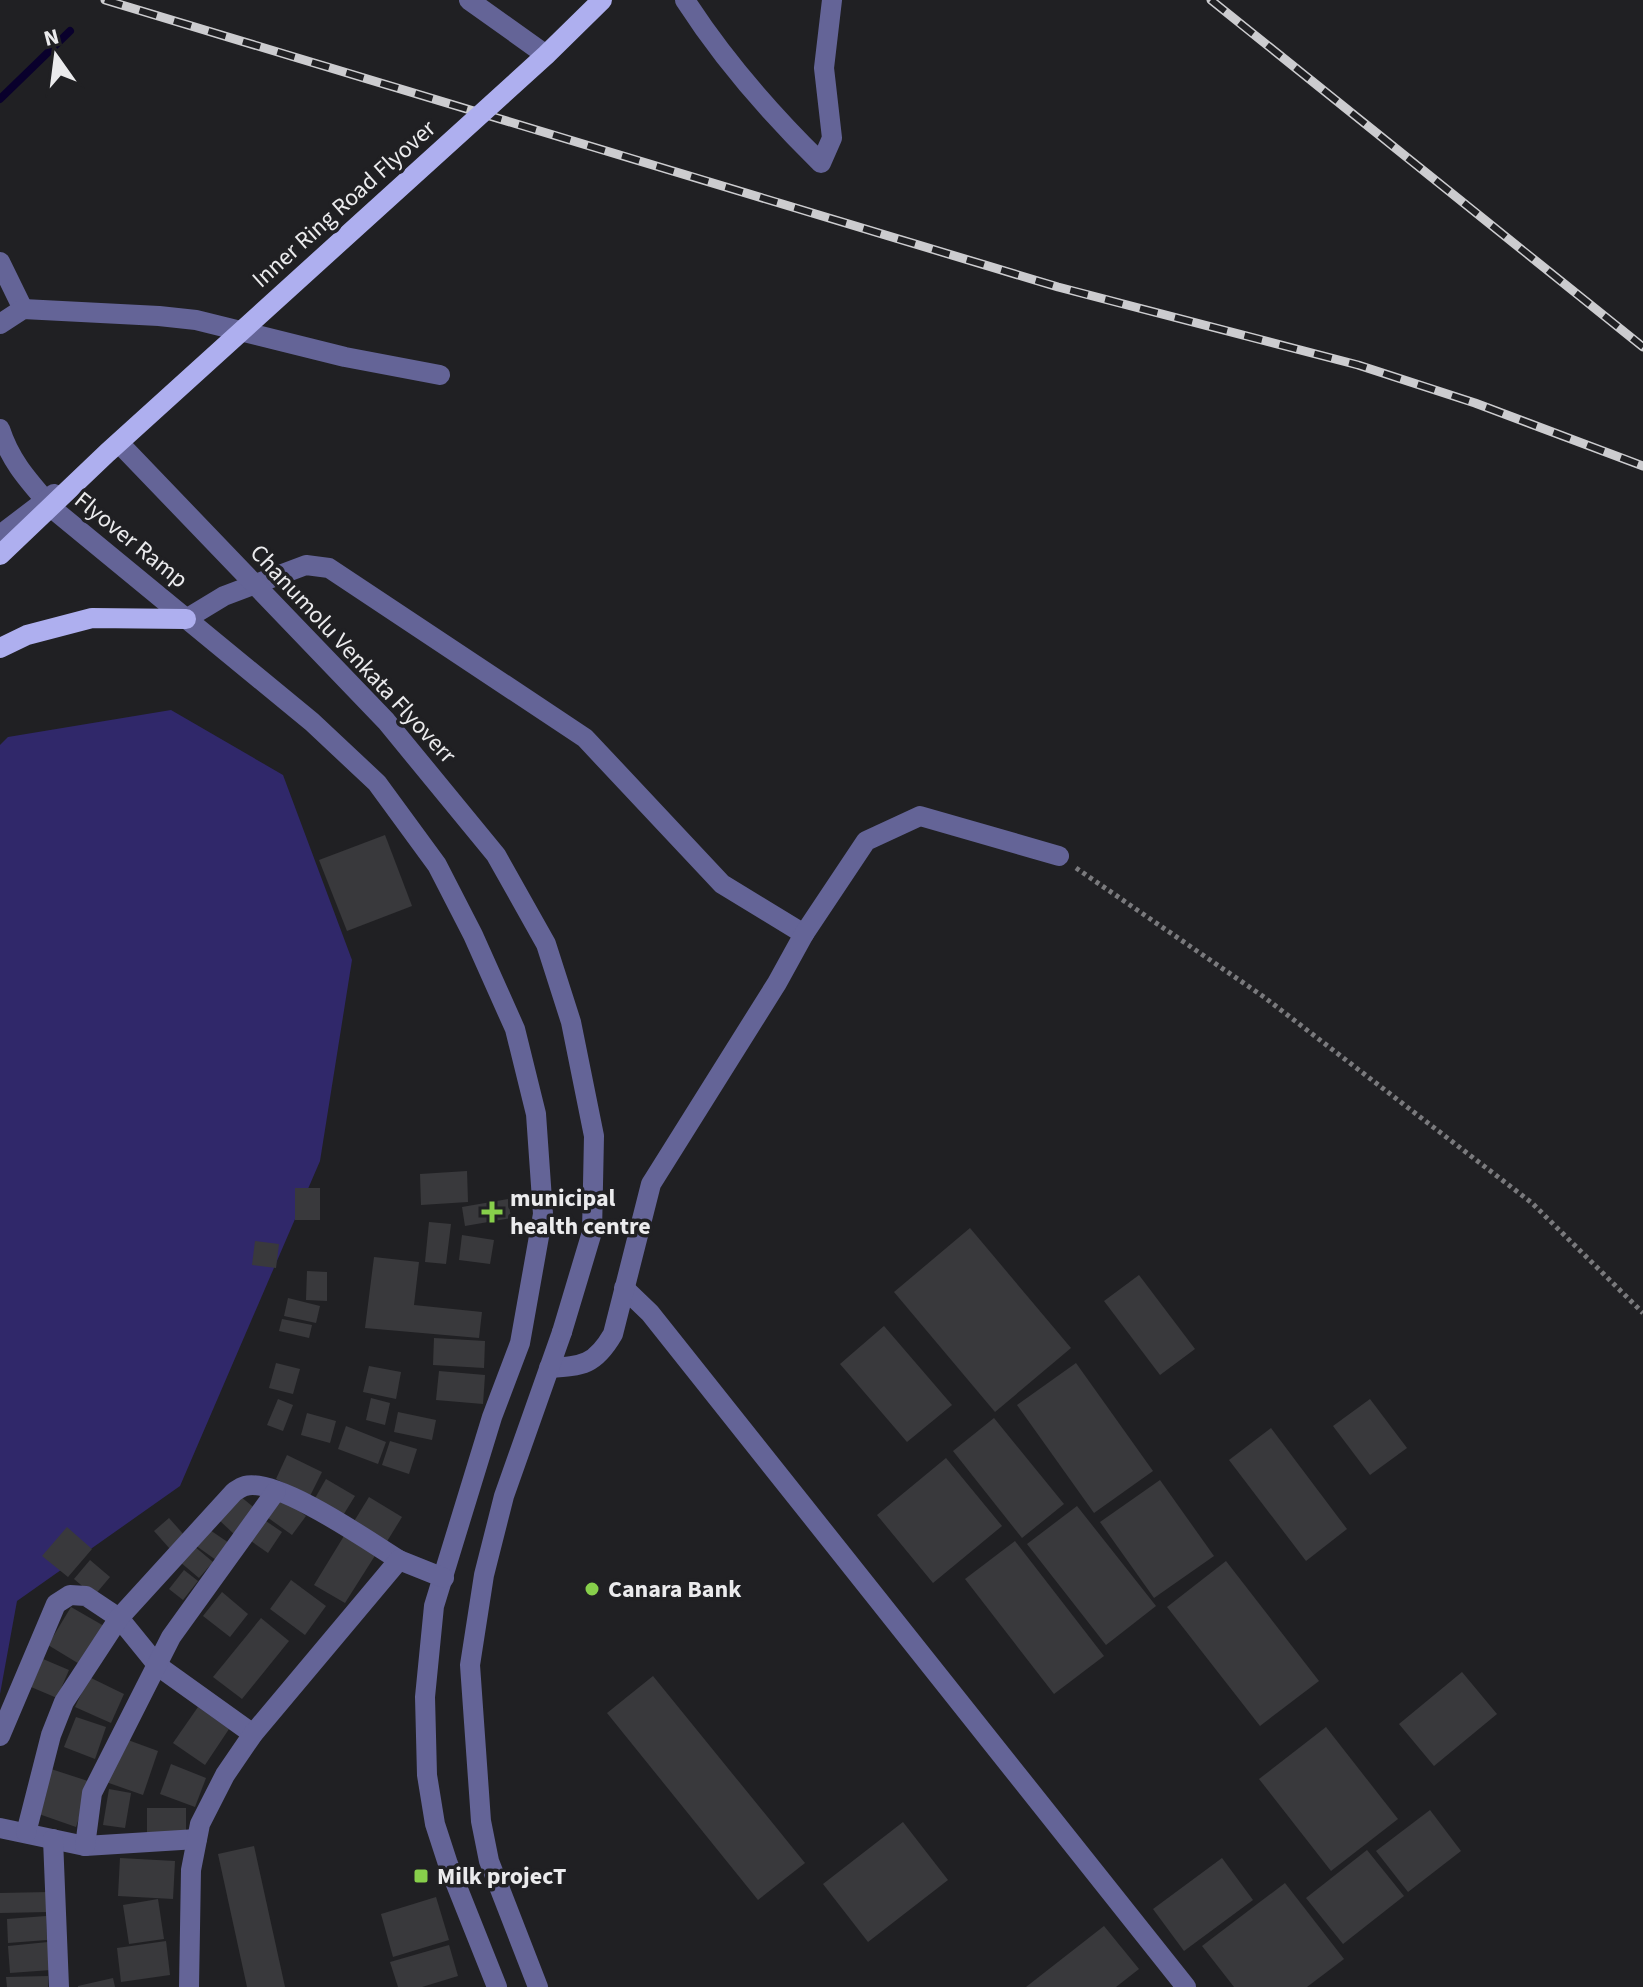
<svg xmlns="http://www.w3.org/2000/svg" width="1643" height="1987" font-family="'Source Sans 3',sans-serif">
  <rect width="100%" height="100%" fill="#202023"/>
  <polygon fill="#30286a" points="171,710 283,775 352,960 320,1161 180,1486 17,1601 0,1694 0,745 8,737"/>
  <g fill="none" stroke-linecap="round" stroke-linejoin="round">
    <polyline stroke="#09002c" stroke-width="8" points="0,99 70,31"/>
  </g>
  <g fill="#39393c">
    <polygon points="385,835 412,906 347,931 319,860"/>
    <polygon points="467,1171 468,1202 421,1205 420,1174"/>
    <rect x="295" y="1188" width="25" height="32"/>
    <polygon points="508,1199 511,1218 465,1226 462,1207"/>
    <polygon points="429,1222 451,1224 446,1264 425,1262"/>
    <polygon points="970,1228 1071,1348 995,1412 894,1292"/>
    <polygon points="462,1235 494,1240 490,1264 459,1260"/>
    <polygon points="255,1241 279,1244 276,1268 252,1265"/>
    <polygon points="374,1257 419,1262 414,1305 482,1312 479,1338 365,1328"/>
    <polygon points="307,1271 327,1272 327,1301 306,1300"/>
    <polygon points="1139,1275 1195,1349 1160,1375 1104,1301"/>
    <polygon points="288,1298 320,1306 316,1323 284,1316"/>
    <polygon points="282,1319 312,1325 309,1338 279,1331"/>
    <polygon points="884,1326 952,1405 907,1442 840,1364"/>
    <polygon points="434,1338 485,1341 484,1368 433,1365"/>
    <polygon points="276,1363 300,1369 293,1394 269,1388"/>
    <polygon points="1076,1363 1153,1471 1094,1513 1017,1405"/>
    <polygon points="369,1366 401,1372 396,1399 363,1392"/>
    <polygon points="439,1371 485,1375 483,1404 436,1400"/>
    <polygon points="371,1398 390,1403 385,1425 366,1420"/>
    <polygon points="278,1399 293,1405 283,1431 267,1425"/>
    <polygon points="1370,1399 1407,1448 1370,1475 1333,1426"/>
    <polygon points="398,1412 436,1420 432,1440 394,1432"/>
    <polygon points="307,1413 336,1421 330,1443 301,1435"/>
    <polygon points="994,1418 1064,1504 1022,1538 953,1451"/>
    <polygon points="346,1426 386,1442 378,1464 338,1449"/>
    <polygon points="1271,1428 1347,1529 1306,1561 1229,1460"/>
    <polygon points="390,1441 417,1449 409,1474 382,1465"/>
    <polygon points="287,1455 322,1472 310,1496 276,1479"/>
    <polygon points="946,1458 1002,1526 933,1583 877,1515"/>
    <polygon points="326,1479 355,1496 342,1517 314,1500"/>
    <polygon points="1160,1480 1214,1556 1154,1598 1100,1522"/>
    <polygon points="240,1496 257,1510 235,1535 219,1520"/>
    <polygon points="369,1497 402,1517 386,1543 353,1523"/>
    <polygon points="282,1498 306,1516 292,1535 267,1517"/>
    <polygon points="1077,1506 1156,1606 1106,1645 1027,1544"/>
    <polygon points="169,1518 185,1536 170,1549 154,1531"/>
    <polygon points="263,1519 282,1532 268,1553 248,1539"/>
    <polygon points="67,1527 92,1549 68,1577 42,1556"/>
    <polygon points="207,1528 229,1543 216,1560 195,1545"/>
    <polygon points="344,1536 376,1554 345,1603 314,1585"/>
    <polygon points="1015,1541 1104,1656 1054,1694 965,1579"/>
    <polygon points="194,1546 213,1562 199,1578 180,1562"/>
    <polygon points="90,1560 110,1577 94,1596 74,1579"/>
    <polygon points="1226,1561 1319,1681 1260,1726 1167,1607"/>
    <polygon points="184,1570 198,1581 183,1600 169,1589"/>
    <polygon points="291,1580 326,1606 305,1635 270,1609"/>
    <polygon points="222,1592 248,1614 230,1637 203,1616"/>
    <polygon points="71,1607 104,1626 81,1665 48,1645"/>
    <polygon points="261,1618 289,1641 242,1699 213,1677"/>
    <polygon points="43,1659 69,1670 57,1698 31,1687"/>
    <polygon points="1462,1672 1497,1714 1434,1766 1399,1724"/>
    <polygon points="653,1676 805,1863 758,1900 607,1713"/>
    <polygon points="89,1677 124,1694 111,1723 75,1707"/>
    <polygon points="198,1707 229,1729 205,1765 173,1743"/>
    <polygon points="76,1717 106,1727 95,1759 64,1747"/>
    <polygon points="1326,1727 1398,1819 1331,1871 1259,1779"/>
    <polygon points="128,1740 158,1751 143,1795 106,1782"/>
    <polygon points="171,1764 206,1778 195,1807 160,1794"/>
    <polygon points="51,1769 91,1782 76,1827 36,1813"/>
    <polygon points="109,1789 131,1793 125,1828 103,1825"/>
    <rect x="147" y="1808" width="39" height="25"/>
    <polygon points="1430,1810 1461,1851 1408,1892 1376,1851"/>
    <polygon points="903,1822 948,1880 868,1942 823,1884"/>
    <polygon points="254,1846 285,1987 247,1987 218,1854"/>
    <polygon points="1367,1850 1404,1896 1343,1944 1306,1898"/>
    <polygon points="120,1858 175,1861 173,1899 118,1896"/>
    <polygon points="1222,1858 1253,1900 1184,1951 1153,1909"/>
    <polygon points="1285,1883 1344,1959 1307,1987 1234,1987 1202,1946"/>
    <polygon points="49,1892 49,1912 0,1913 0,1893"/>
    <polygon points="436,1897 449,1940 393,1957 381,1914"/>
    <polygon points="158,1899 164,1939 129,1944 123,1905"/>
    <polygon points="46,1916 47,1940 8,1943 7,1919"/>
    <polygon points="1104,1926 1139,1969 1116,1987 1026,1987"/>
    <polygon points="166,1941 170,1975 121,1982 117,1948"/>
    <polygon points="48,1942 51,1970 10,1973 8,1946"/>
    <polygon points="449,1945 458,1976 422,1987 398,1987 390,1962"/>
    <polygon points="48,1976 48,1987 7,1987 6,1977"/>
    <polygon points="113,1978 115,1987 78,1987 78,1986"/>
  </g>
  <g fill="none" stroke-linecap="round" stroke-linejoin="round">
    <polyline stroke="#7a7a7d" stroke-width="5" stroke-dasharray="4 4" stroke-linecap="butt" points="1076,868 1264,997 1532,1203 1643,1313"/>
    <g stroke="#646497" stroke-width="20">
      <polyline points="469,0 546,55"/>
      <path d="M685,0C723,59 771,114 821,163L832,138L824,68L832,0"/>
      <polyline points="0,262 23,309"/>
      <polyline points="0,324 23,309 159,316 196,320 345,357 440,375"/>
      <path d="M0,429C11,463 30,482 53,509L312,722L377,783L437,865L473,935L515,1029L536,1114L543,1214L520,1343L492,1417L434,1606L425,1697L427,1775L435,1824L448,1864L497,1987"/>
      <polyline points="186,619 224,596 306,565 329,568 585,738 722,884 804,934"/>
      <polyline points="624,1288 650,1313 1186,1987"/>
      <path d="M549,1368C583,1366 595,1365 613,1334L651,1184L777,983L804,934L866,841L920,816L1059,856"/>
      <polyline points="0,1736 56,1604 70,1595 86,1596 119,1618 158,1666 253,1734"/>
      <polyline points="0,1828 85,1846 197,1839"/>
      <path d="M26,1833L51,1735L64,1702L119,1618L234,1492C237,1490 241,1487 245,1486C277,1477 370,1542 399,1560"/>
      <polyline points="53,1839 59,1987"/>
      <polyline points="85,1846 92,1793 171,1637 276,1491"/>
      <polyline points="189,1987 191,1870 200,1824 225,1775 253,1734 399,1560 444,1578"/>
      <polyline points="538,1987 489,1861 481,1821 470,1665 484,1575 504,1496 562,1332"/>
    </g>
    <polyline stroke="#aeafef" stroke-width="20" points="0,648 27,635 92,618 186,619"/>
    <g stroke="#cccccf" stroke-width="9">
      <g id="rail">
        <polyline points="105,0 1058,287 1358,365 1475,403 1643,466"/>
        <polyline points="1211,0 1643,347"/>
      </g>
    </g>
    <use href="#rail" stroke="#202023" stroke-width="6" stroke-dasharray="18" stroke-linecap="butt"/>
    <g stroke="#646497" stroke-width="20">
      <polyline points="119,443 386,721 496,855 546,944 571,1022 594,1136 592,1232 562,1332"/>
      <polyline points="0,535 54,494"/>
    </g>
    <polyline stroke="#aeafef" stroke-width="20" points="0,555 107,453 546,55 602,0"/>
  </g>
  <g fill="#87cf4b" stroke="#202023" stroke-width="3">
    <path d="M488 1200h8v8h8v8h-8v8h-8v-8h-8v-8h8z"/>
    <circle cx="592" cy="1589" r="8"/>
    <rect x="413" y="1868" width="16" height="16" rx="4"/>
  </g>
  <g text-anchor="middle" dominant-baseline="central" stroke-width="7" stroke-linejoin="round" paint-order="stroke">
    <g font-size="24" fill="#ebebed" stroke="#202023">
      <text transform="translate(344 204) rotate(-42)">Inner Ring Road Flyover</text>
      <text transform="translate(131 540) rotate(39)">Flyover Ramp</text>
      <text transform="translate(353 654) rotate(47)">Chanumolu Venkata Flyoverr</text>
    </g>
    <g font-size="24" font-weight="bold" fill="#ebebed" stroke="#202023" text-anchor="start">
      <text x="510" y="1198">municipal<tspan x="510" dy="28">health centre</tspan></text>
      <text x="608" y="1589">Canara Bank</text>
      <text x="437" y="1876">Milk projecT</text>
    </g>
  </g>
  <g transform="translate(56 56) rotate(346)" stroke="#202023" stroke-width="6" paint-order="stroke">
  <path d="M0-6L14 30L0 20L-14 30Z" fill="#ebebed"/>
  <text y="-12" font-size="22" font-weight="bold" text-anchor="middle" fill="#ebebed">N</text>
  </g>
</svg>
